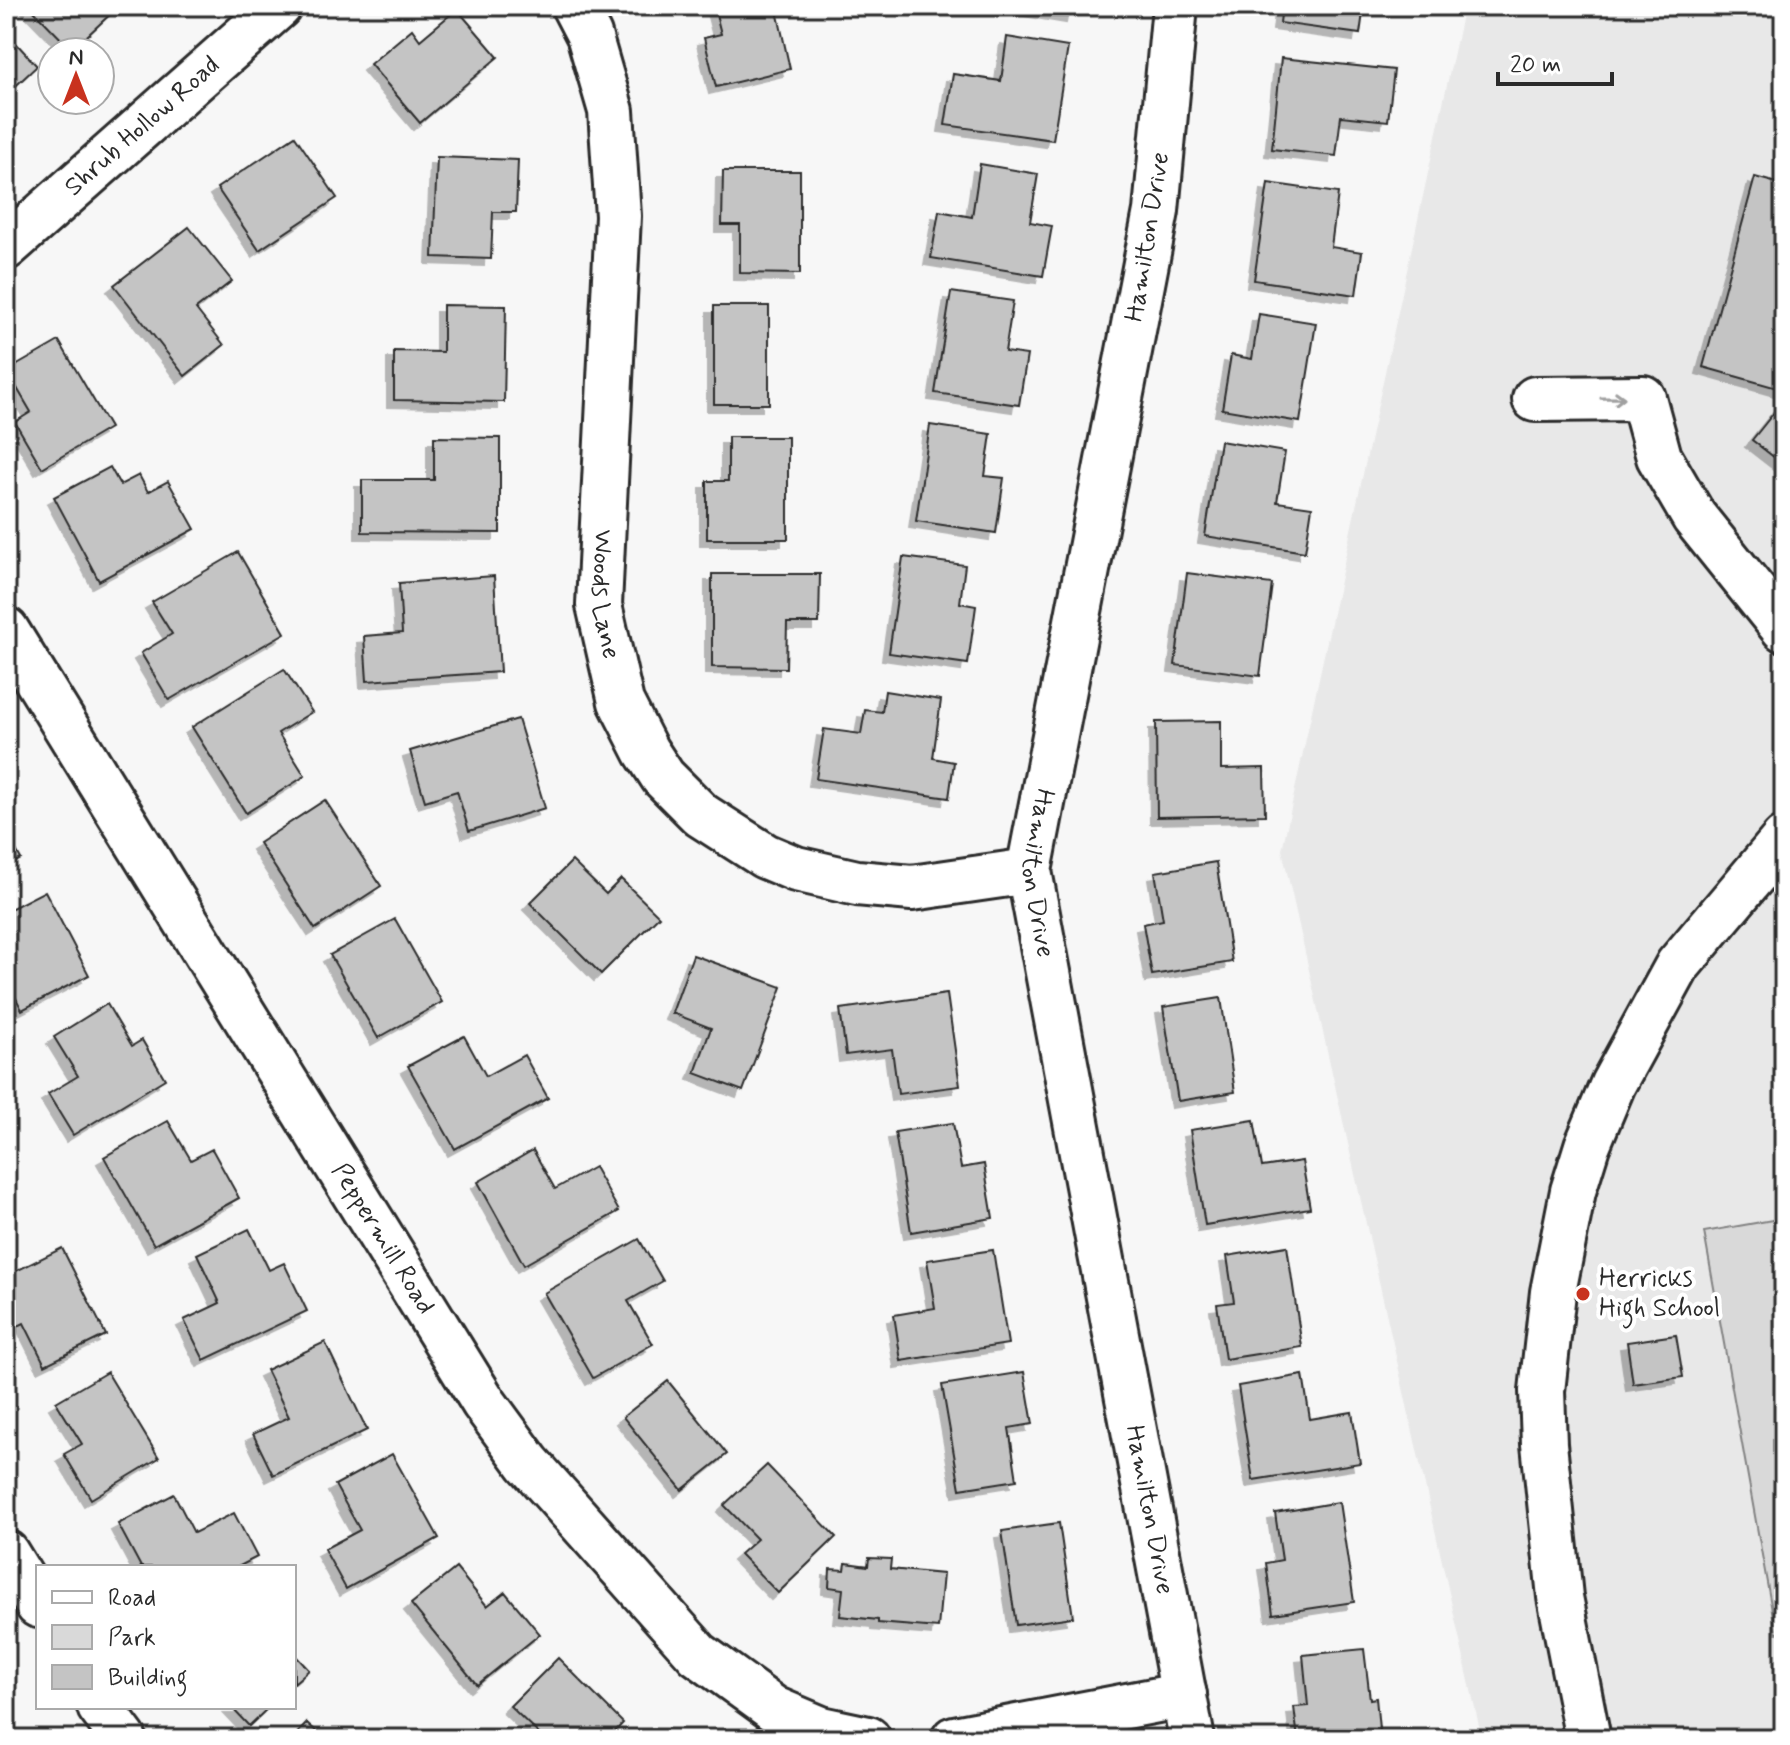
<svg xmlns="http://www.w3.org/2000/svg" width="1790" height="1745" font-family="Mynerve,sans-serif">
  <defs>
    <filter id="shadow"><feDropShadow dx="-7" dy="7" stdDeviation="0" flood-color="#0004"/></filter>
  </defs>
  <rect width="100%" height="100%" fill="#f7f7f7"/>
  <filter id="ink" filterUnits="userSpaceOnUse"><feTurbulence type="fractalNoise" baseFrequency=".0125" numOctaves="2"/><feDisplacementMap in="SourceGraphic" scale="16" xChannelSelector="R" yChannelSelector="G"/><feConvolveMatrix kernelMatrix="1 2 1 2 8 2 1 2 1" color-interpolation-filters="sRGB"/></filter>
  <g filter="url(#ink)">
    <polygon fill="#e8e8e8" points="1464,6 1784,6 1784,1739 1482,1739 1282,850"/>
    <polygon fill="#d9d9d9" stroke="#828282" stroke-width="2" points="1784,1218 1784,1632 1776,1633 1704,1232"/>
    <g fill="#c4c4c4" stroke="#2b2b2b" stroke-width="2" filter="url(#shadow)">
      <polygon points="29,6 119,6 72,50"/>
      <polygon points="714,6 776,6 790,69 716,87 704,38 721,34"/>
      <polygon points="1013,6 1075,6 1073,16"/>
      <polygon points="1282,6 1364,6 1360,34 1280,23"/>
      <polygon points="457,9 498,57 420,123 370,64 412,29 420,40"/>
      <polygon points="6,32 37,66 6,95"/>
      <polygon points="1007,37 1068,47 1053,140 945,125 953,74 1001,81"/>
      <polygon points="1281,58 1394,70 1388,121 1341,116 1336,156 1272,149"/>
      <polygon points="295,136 337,198 259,250 217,188"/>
      <polygon points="437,157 518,160 516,212 493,212 491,259 433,257"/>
      <polygon points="980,164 1038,174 1030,222 1052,226 1043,276 931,258 939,211 972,217"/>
      <polygon points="723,171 800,171 800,274 740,273 740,225 722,225"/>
      <polygon points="1755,177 1784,185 1784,390 1703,367"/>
      <polygon points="1268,183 1338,193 1331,247 1362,252 1356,295 1254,280"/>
      <polygon points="189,227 232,281 196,309 224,345 185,376 114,285"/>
      <polygon points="951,292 1013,301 1005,352 1027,355 1019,405 935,393"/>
      <polygon points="443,305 506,306 504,402 394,400 394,351 443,352"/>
      <rect x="714" y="306" width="55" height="98"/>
      <polygon points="1259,314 1316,323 1300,422 1222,409 1231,355 1252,359"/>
      <polygon points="59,341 110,428 42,468 15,422 31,412 7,371"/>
      <polygon points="1784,400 1784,465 1752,440"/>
      <polygon points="930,425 991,434 985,476 1004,478 996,533 916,521"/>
      <polygon points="434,437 500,438 500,533 362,532 362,480 434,480"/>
      <polygon points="728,437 788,437 788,539 707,539 707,481 728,481"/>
      <polygon points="1220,441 1285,452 1277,502 1312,507 1305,552 1205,536"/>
      <polygon points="110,467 120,485 139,475 148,492 168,481 195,529 99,581 54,497"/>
      <polygon points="238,552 285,633 169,700 141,653 172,634 152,602"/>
      <polygon points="903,557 965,565 960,603 976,606 968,664 889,653"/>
      <polygon points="1187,573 1272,584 1260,676 1175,665"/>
      <polygon points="712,574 820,574 819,623 787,623 786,668 712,667"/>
      <polygon points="494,576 500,672 367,681 364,636 402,633 399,583"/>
      <polygon points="284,669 312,712 278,733 305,776 246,813 192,727"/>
      <polygon points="885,691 941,700 933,758 954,762 949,798 816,779 824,729 861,734 865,710 882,712"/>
      <polygon points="518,719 545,808 469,831 457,791 425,801 410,751"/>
      <polygon points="1221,721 1221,769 1264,768 1265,815 1157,817 1156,722"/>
      <polygon points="325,800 381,886 315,929 259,843"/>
      <polygon points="6,832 21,859 6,867"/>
      <polygon points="572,861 606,894 621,879 659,916 601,974 530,903"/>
      <polygon points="1216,862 1232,962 1152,975 1143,924 1163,920 1155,872"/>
      <polygon points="45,891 89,975 22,1010 6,979 6,911"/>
      <polygon points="395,919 442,1002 378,1038 330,955"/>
      <polygon points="693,955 782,987 743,1091 695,1073 711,1028 672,1013"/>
      <polygon points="947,994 960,1086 898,1094 892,1049 846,1055 840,1009"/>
      <polygon points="1221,998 1235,1092 1178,1101 1163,1007"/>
      <polygon points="107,1004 132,1046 142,1040 165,1079 73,1135 48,1094 78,1076 54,1037"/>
      <polygon points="464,1036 486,1076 524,1055 548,1098 455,1149 408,1066"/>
      <polygon points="1254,1120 1262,1167 1302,1161 1310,1208 1205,1225 1190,1130"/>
      <polygon points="168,1121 191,1160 212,1149 239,1198 154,1245 104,1157"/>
      <polygon points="953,1123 961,1168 984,1164 993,1218 911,1232 895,1132"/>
      <polygon points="533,1150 555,1189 594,1167 619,1211 524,1265 478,1182"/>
      <polygon points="249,1229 269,1270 284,1263 307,1311 204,1360 184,1320 220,1303 197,1254"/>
      <polygon points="639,1239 663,1281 628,1301 653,1344 593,1378 544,1293"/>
      <polygon points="1287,1246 1302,1347 1225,1359 1217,1304 1234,1302 1227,1256"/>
      <polygon points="62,1248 106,1335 45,1365 24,1323 6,1332 6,1276"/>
      <polygon points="993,1250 1008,1344 901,1361 894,1315 935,1308 927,1260"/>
      <polygon points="1676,1335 1683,1377 1633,1384 1627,1342"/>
      <polygon points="325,1342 367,1430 273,1475 253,1434 289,1417 266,1370"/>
      <polygon points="107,1372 159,1458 91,1499 64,1454 82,1444 56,1402"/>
      <polygon points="1024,1372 1033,1424 1009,1428 1017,1480 960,1489 942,1385"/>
      <polygon points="1303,1375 1310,1419 1352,1412 1360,1463 1253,1480 1238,1386"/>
      <polygon points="668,1381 727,1454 682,1490 623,1417"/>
      <polygon points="392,1454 439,1538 346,1589 324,1549 360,1530 335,1485"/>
      <polygon points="767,1465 836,1537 778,1593 740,1554 757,1539 724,1505"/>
      <polygon points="174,1494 194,1533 234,1513 257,1557 238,1567 141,1567 118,1524"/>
      <polygon points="1339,1502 1354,1602 1273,1614 1266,1563 1282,1560 1275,1513"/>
      <polygon points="1059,1523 1073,1617 1016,1625 1002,1531"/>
      <polygon points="869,1558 891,1559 890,1569 943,1574 938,1628 878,1623 878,1620 840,1616 843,1589 829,1587 830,1569 845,1570 846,1563 868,1566"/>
      <polygon points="456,1568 487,1606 505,1592 540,1634 477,1685 411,1604"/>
      <polygon points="1364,1649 1370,1699 1376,1698 1380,1739 1298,1739 1294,1707 1308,1706 1303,1655"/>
      <polygon points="294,1654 309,1670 294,1683"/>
      <polygon points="558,1658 623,1723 608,1739 544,1739 510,1706"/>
      <polygon points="231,1707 269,1707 249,1726"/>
      <polygon points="307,1723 325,1739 292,1739"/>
    </g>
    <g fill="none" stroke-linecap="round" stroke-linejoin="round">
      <g stroke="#2b2b2b" stroke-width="50">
        <g id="minor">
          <path id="s1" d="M574,6L589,35L611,111L618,216L599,605L621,702L646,751L663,777L701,815L765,856L796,869L857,883L912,888L1029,871"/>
          <path id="s2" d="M1175,6L1156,211L1029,871L1192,1739"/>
          <path id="s3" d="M6,247L279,6"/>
          <polyline points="1535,399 1643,398 1659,457 1694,517 1784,629"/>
          <path id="s4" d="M6,630L484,1403L528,1463L698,1654L774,1709L821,1729L868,1739"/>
          <polyline points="6,1553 38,1605"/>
          <polyline points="100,1707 124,1739"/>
          <polyline points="954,1739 1184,1695"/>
          <polyline points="1588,1739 1560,1597 1544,1444 1542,1391 1553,1292 1573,1191 1587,1146 1613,1084 1678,965 1784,839"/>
        </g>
      </g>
      <use href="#minor" stroke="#fff" stroke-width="44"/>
    </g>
    <defs><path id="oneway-shaft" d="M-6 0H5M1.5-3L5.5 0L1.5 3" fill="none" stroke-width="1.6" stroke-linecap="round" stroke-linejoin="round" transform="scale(2)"/></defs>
    <use stroke="#a0a0a0" href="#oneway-shaft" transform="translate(1613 398) rotate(-1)"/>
  </g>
  <circle fill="#c8321e" stroke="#fff" stroke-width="3" cx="1583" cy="1294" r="8"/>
  <g text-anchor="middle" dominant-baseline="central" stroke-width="8" stroke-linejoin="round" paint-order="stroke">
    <g font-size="26" fill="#2b2b2b" stroke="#fff">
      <text stroke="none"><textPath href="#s3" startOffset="182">Shrub Hollow Road</textPath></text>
      <text transform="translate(1148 237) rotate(-81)">Hamilton Drive</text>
      <text stroke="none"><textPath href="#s1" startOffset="596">Woods Lane</textPath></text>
      <text stroke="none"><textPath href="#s2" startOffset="880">Hamilton Drive</textPath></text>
      <text stroke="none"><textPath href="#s4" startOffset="716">Peppermill Road</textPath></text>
      <text stroke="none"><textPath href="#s2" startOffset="1528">Hamilton Drive</textPath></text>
    </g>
    <g font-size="26" fill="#2b2b2b" stroke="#fff" text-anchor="start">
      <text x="1599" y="1279">Herricks<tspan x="1599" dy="30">High School</tspan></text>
    </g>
  </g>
  <rect width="1790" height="1745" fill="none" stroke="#fff" stroke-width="32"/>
  <rect x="16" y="16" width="1758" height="1713" fill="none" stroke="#2b2b2b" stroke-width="3" filter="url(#ink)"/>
  <rect x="36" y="1565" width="260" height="144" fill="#ffffff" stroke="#aaaaaa" stroke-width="2"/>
  <rect x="52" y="1591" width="40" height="12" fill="#ffffff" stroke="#aaaaaa" stroke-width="2"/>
  <text x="108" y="1605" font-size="24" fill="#2b2b2b">Road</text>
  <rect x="52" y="1625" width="40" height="24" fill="#d9d9d9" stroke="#aaaaaa" stroke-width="2"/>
  <text x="108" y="1645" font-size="24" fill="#2b2b2b">Park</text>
  <rect x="52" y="1665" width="40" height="24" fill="#c4c4c4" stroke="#aaaaaa" stroke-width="2"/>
  <text x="108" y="1685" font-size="24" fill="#2b2b2b">Building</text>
  <g transform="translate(76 76)"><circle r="38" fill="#ffffff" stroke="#aaaaaa" stroke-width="2"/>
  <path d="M0-6L14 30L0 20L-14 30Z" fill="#c8321e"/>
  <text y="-12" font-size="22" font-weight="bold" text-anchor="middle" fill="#2b2b2b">N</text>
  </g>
  <path d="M1498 72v12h114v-12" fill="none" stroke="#2b2b2b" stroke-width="4"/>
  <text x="1510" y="72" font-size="24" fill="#2b2b2b" stroke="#ffffff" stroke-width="6" paint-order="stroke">20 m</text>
</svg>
